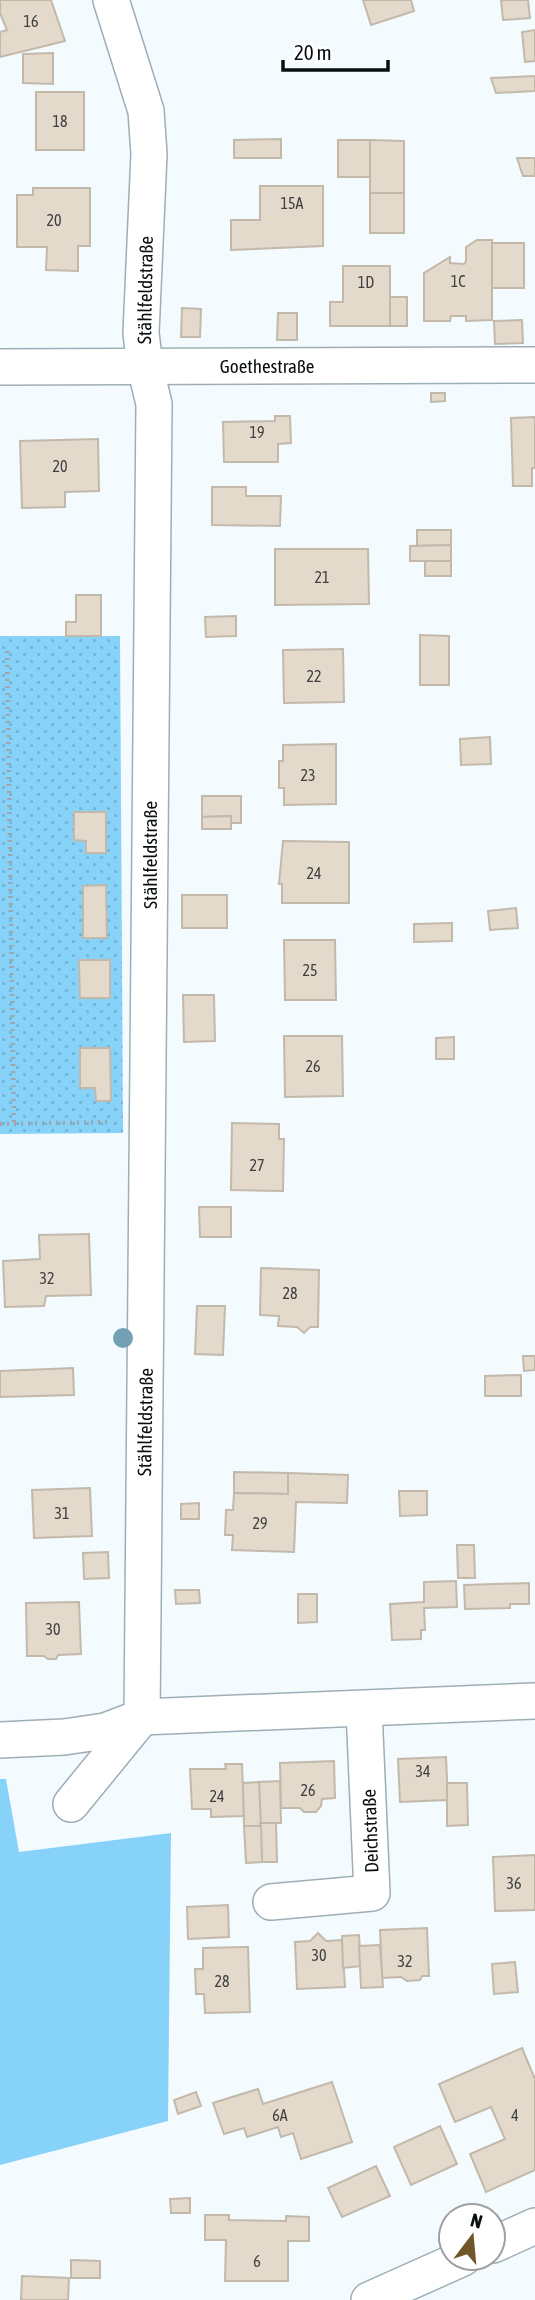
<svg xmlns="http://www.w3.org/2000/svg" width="535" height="2300" font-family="'Asap Condensed',sans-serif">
  <defs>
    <pattern id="garden-dots" width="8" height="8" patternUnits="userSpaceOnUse" patternTransform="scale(1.75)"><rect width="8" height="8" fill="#87d2f9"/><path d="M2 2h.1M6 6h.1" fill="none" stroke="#73b3d4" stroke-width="1.8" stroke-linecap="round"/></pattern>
  </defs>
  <rect width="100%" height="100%" fill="#f4fbff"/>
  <polygon fill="#87d2f9" points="0,1779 6,1779 19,1852 171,1833 168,2121 0,2165"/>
  <polygon fill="url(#garden-dots)" points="0,636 120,636 123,1133 0,1134"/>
  <g fill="#e3dacc" stroke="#c2b9ab" stroke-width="2">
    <polygon points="0,0 51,0 65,41 0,57 0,32 7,30 0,13"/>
    <polygon points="363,0 411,0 414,11 371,25"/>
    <polygon points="501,0 528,0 530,18 503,20"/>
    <polygon points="535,30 535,61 525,62 522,32"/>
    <polygon points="53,53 53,84 23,83 23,54"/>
    <polygon points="535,76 535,91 496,93 491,78"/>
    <rect x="36" y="92" width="48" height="58"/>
    <polygon points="281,139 281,158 234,158 234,140"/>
    <rect x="338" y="140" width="32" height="37"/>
    <polygon points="370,140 404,141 404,193 370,193"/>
    <polygon points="517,158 535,158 535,176 523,176"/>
    <polygon points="260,186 323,186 323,246 231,250 231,220 260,220"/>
    <polygon points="33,188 90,188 90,246 78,246 78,271 46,270 47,247 17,247 17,195 33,195"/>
    <rect x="370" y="193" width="34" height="40"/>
    <polygon points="477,240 492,240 492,320 466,321 466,316 451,316 450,321 424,321 424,273 450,257 450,263 464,264 466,261 466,247"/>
    <rect x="492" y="243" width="32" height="45"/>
    <polygon points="343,266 390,266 390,326 330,326 330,302 343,302"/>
    <rect x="390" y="297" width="17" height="29"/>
    <polygon points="182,308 201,309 200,337 181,337"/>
    <polygon points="278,313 297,313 297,340 277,340"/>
    <polygon points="522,320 523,343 495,344 494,321"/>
    <polygon points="431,393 445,393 445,401 431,402"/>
    <polygon points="275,416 290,416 291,443 278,444 278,462 224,462 223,422 275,421"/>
    <polygon points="535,417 535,468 532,468 532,486 513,486 511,418"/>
    <polygon points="98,439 99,491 65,492 65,507 22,508 20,441"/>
    <polygon points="212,487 246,487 246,496 281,496 280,526 212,525"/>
    <polygon points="417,530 451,530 451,545 417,546"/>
    <polygon points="451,545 451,561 410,561 410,546"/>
    <polygon points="275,549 368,549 369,604 275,605"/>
    <rect x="425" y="561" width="26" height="15"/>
    <polygon points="76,595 101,595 101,636 66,636 66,622 76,622"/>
    <polygon points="236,616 236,636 206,637 205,617"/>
    <polygon points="420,635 449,636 449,685 420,685"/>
    <polygon points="343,649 344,702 284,703 283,650"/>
    <polygon points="490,737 491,764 461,765 460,739"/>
    <polygon points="336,744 336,804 284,805 284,788 279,788 279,761 283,761 283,745"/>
    <polygon points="202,796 241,796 241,823 231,823 231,816 202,817"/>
    <polygon points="74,812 106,812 106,853 86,853 86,841 74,840"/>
    <polygon points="231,816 231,829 202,829 202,817"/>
    <polygon points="283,841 349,842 349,903 282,903 282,884 279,884"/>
    <polygon points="106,885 107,938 83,938 83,886"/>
    <rect x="182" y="895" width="45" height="33"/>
    <polygon points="516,908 518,928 490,930 488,911"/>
    <polygon points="452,923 452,941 414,942 414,924"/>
    <polygon points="284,940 335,940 336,1000 285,1000"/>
    <polygon points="79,960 110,960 110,998 80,998"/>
    <polygon points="183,995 214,995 215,1041 184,1042"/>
    <polygon points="284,1036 342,1036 343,1096 285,1097"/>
    <polygon points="454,1037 454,1059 436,1059 436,1038"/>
    <polygon points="80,1048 110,1048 111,1101 96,1101 95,1088 80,1088"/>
    <polygon points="232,1123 279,1124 279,1139 284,1139 283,1191 231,1190"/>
    <polygon points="199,1207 231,1207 231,1237 200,1237"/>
    <polygon points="89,1234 91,1295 46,1296 44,1306 5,1307 3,1261 40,1259 39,1235"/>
    <polygon points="261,1268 319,1270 318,1327 310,1327 304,1333 297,1327 278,1326 279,1316 260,1315"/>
    <polygon points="197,1306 225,1306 223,1355 195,1354"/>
    <polygon points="523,1356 535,1356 535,1370 524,1371"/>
    <polygon points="73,1368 74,1395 0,1397 0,1371"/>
    <polygon points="521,1375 521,1396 485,1396 485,1376"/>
    <polygon points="234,1472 288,1473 288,1494 234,1493"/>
    <polygon points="288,1473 348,1475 347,1503 296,1502 294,1552 232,1550 233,1535 225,1535 226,1510 233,1510 234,1493 288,1494"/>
    <polygon points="90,1488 92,1536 34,1538 32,1490"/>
    <polygon points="399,1491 427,1491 427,1515 400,1516"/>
    <polygon points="199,1503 199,1519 181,1519 181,1504"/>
    <polygon points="457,1545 474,1545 475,1578 458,1578"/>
    <polygon points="108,1552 109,1578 84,1579 83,1553"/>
    <polygon points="456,1581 457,1607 424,1608 425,1630 421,1630 421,1639 392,1640 390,1604 424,1602 424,1582"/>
    <polygon points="529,1583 529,1604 510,1604 510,1608 465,1609 464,1585"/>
    <polygon points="175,1590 199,1590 200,1603 176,1604"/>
    <polygon points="298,1594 317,1594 317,1622 298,1623"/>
    <polygon points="79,1602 81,1654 58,1655 56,1659 48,1659 44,1656 27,1656 26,1603"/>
    <polygon points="446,1757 448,1800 400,1802 398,1759"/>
    <polygon points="334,1761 335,1798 322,1799 321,1806 316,1812 304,1812 300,1808 281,1808 280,1763"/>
    <polygon points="225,1764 242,1764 244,1816 211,1817 211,1809 192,1809 190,1769 226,1769"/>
    <polygon points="280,1781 281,1823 260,1823 259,1782"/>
    <polygon points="259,1782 261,1826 244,1826 243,1783"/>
    <polygon points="447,1783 467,1783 468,1825 447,1826"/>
    <polygon points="260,1823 276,1823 277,1862 262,1862"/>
    <polygon points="244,1826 261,1826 262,1862 246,1863"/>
    <polygon points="535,1855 535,1910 495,1911 493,1857"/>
    <polygon points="228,1905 229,1937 188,1939 187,1907"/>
    <polygon points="427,1928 429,1976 422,1976 420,1980 407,1981 401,1977 382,1978 380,1930"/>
    <polygon points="318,1933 326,1941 342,1940 345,1987 297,1989 295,1942 310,1941"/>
    <polygon points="359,1935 361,1966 343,1968 342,1936"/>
    <polygon points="380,1945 383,1987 361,1988 359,1946"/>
    <polygon points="245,1947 248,1947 250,2012 205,2013 204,1994 196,1994 195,1969 203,1969 203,1948"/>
    <polygon points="515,1962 518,1992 494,1994 492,1964"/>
    <polygon points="522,2048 535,2079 535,2170 486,2192 470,2154 505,2139 491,2107 455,2122 439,2084"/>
    <polygon points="332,2082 352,2142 301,2159 293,2133 281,2137 278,2127 247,2137 244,2128 224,2134 213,2103 258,2089 263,2104"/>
    <polygon points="196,2092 201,2106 178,2114 174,2100"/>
    <polygon points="440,2126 457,2164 411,2185 394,2147"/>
    <polygon points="376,2166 390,2196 342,2217 328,2188"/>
    <polygon points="190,2198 190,2213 171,2213 170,2199"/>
    <polygon points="205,2215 229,2215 229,2220 286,2221 286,2216 309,2217 309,2241 288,2241 288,2281 225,2281 226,2240 205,2240"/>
    <polygon points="71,2260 100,2261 100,2278 71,2278"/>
    <polygon points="22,2276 69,2278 68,2300 21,2300"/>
  </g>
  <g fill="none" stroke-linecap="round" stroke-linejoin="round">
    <g stroke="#9eaeb6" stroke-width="38">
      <g id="minor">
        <polyline points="111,0 146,111 149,154 141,333 145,366 154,404 142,1717"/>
        <polyline points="0,367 535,365"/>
        <polyline points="0,1740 64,1737 105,1731 142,1717 535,1701"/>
        <polyline points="71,1804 142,1717"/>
        <polyline points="271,1902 372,1893 364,1709"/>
        <polyline points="493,2245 535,2226"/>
        <polyline points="369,2300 463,2258"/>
      </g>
    </g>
    <g stroke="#9fa5a9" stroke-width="4.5" stroke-dasharray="2 5" stroke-linecap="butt">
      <polyline points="7,651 14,1124"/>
      <polyline points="0,1124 112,1122"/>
    </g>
    <use href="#minor" stroke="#fff" stroke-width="35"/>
  </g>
  <circle fill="#72a1b4" cx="123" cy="1338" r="10"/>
  <g text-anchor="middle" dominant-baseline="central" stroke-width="5" stroke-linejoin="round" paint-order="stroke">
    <g font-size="16" fill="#404140">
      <text x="31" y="21">16</text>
      <text x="60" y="121">18</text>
      <text x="292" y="203">15A</text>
      <text x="54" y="220">20</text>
      <text x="458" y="281">1C</text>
      <text x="366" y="282">1D</text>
      <text x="257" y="432">19</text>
      <text x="60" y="466">20</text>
      <text x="322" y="577">21</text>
      <text x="314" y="676">22</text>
      <text x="308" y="775">23</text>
      <text x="314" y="873">24</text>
      <text x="310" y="970">25</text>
      <text x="313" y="1066">26</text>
      <text x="257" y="1165">27</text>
      <text x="47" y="1278">32</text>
      <text x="290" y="1293">28</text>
      <text x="62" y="1513">31</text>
      <text x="260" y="1523">29</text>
      <text x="53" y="1629">30</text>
      <text x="423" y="1771">34</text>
      <text x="308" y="1790">26</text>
      <text x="217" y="1796">24</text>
      <text x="514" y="1883">36</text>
      <text x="319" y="1955">30</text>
      <text x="405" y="1961">32</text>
      <text x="222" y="1981">28</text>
      <text x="280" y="2115">6A</text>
      <text x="515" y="2115">4</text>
      <text x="257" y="2261">6</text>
    </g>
    <g font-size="19" fill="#090e11" stroke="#fff">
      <text transform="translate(145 290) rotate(-89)">Stählfeldstraße</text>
      <text x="267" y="366">Goethestraße</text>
      <text transform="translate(150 855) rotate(-90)">Stählfeldstraße</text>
      <text transform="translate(145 1422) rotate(-89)">Stählfeldstraße</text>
      <text transform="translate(370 1831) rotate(-92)">Deichstraße</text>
    </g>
  </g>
  <g transform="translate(472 2237) rotate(16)"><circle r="33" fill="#ffffff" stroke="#9d9fa0" stroke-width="2"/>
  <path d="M0-5L12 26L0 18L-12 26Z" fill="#715628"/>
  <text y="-10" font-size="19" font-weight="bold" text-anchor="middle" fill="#090e11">N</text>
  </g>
  <path d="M283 60v10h105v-10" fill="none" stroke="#090e11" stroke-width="3.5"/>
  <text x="294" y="60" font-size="21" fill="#090e11" stroke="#ffffff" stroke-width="5" paint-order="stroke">20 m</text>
</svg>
